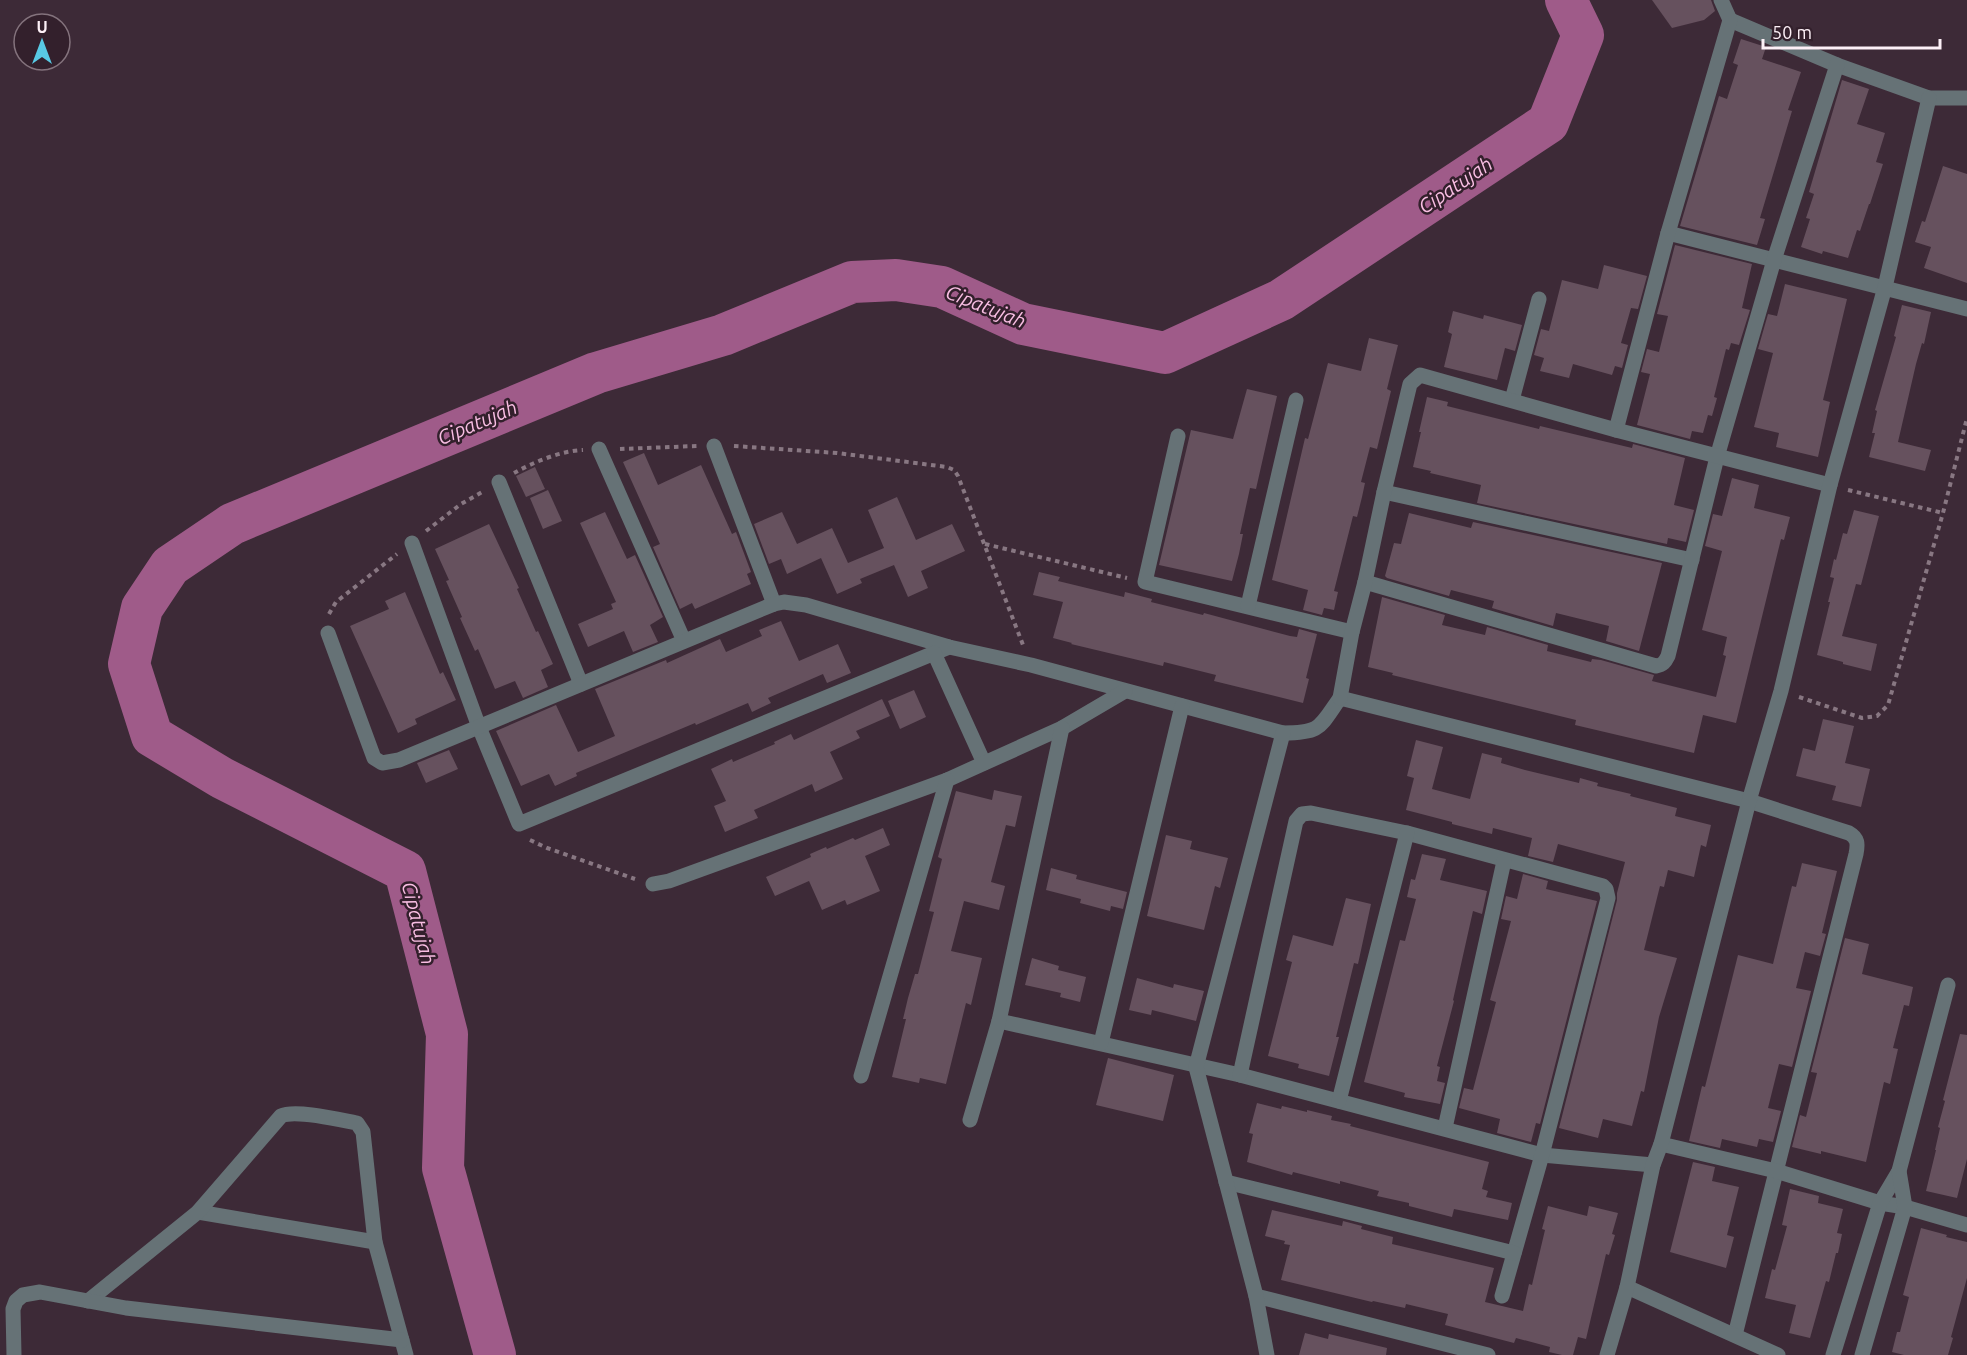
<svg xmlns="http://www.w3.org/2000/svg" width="1967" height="1355" font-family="Ubuntu,sans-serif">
  <rect width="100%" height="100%" fill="#3d2a37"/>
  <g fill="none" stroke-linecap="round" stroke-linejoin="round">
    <polyline stroke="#9f5b89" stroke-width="42" points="495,1355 443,1168 447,1034 405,871 222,778 152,736 129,664 142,608 170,566 232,524 596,373 723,335 852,282 896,280 942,287 1023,324 1165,353 1281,300 1548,123 1583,35 1566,0"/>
  </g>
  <g fill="#66515e">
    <polygon points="1652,0 1711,0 1715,11 1704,20 1672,28"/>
    <polygon points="1741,39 1766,47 1762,59 1801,72 1788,110 1792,111 1760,218 1765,219 1757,245 1680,226 1719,96 1727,99 1738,65 1733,63"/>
    <polygon points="1842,80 1869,89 1857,124 1885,133 1876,162 1883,164 1870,204 1869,204 1860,231 1857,230 1848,258 1823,251 1822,254 1801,247 1810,219 1806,218 1814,194 1809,192"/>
    <polygon points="1943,166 1967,174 1967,283 1924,268 1931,247 1915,242 1922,221 1925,222"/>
    <polygon points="1675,245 1752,264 1742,308 1750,310 1739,345 1731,343 1729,350 1726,349 1714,397 1717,398 1712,416 1708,415 1703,433 1692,431 1690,439 1637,425 1650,374 1641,372 1647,349 1659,352 1668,316 1657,314"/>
    <polygon points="1604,265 1647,276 1638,309 1631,308 1621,343 1628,345 1622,368 1615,366 1612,375 1573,364 1569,378 1540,371 1544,358 1534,355 1541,329 1549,331 1562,280 1598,289"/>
    <polygon points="1785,284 1847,299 1823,400 1830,402 1818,457 1776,447 1779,433 1754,427 1773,353 1758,349 1768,314 1777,316"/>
    <polygon points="1902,305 1931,312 1924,344 1922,343 1916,364 1898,442 1931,450 1925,471 1869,457 1875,433 1872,433 1877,411 1875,410 1896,337 1894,336"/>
    <polygon points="1453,311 1483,319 1484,315 1522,325 1515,351 1505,348 1497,380 1444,367 1452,334 1448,332"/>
    <polygon points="1369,338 1398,345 1387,389 1391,391 1377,449 1370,447 1361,482 1365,483 1362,497 1357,517 1353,516 1334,591 1338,592 1334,610 1324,608 1322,615 1303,610 1308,590 1272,580 1305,438 1308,439 1328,363 1361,371"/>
    <polygon points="1247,389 1277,396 1256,489 1250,488 1240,534 1243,534 1239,554 1232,581 1159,565 1191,430 1233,439"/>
    <polygon points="1427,397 1448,402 1447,406 1539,429 1540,426 1632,448 1633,444 1685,458 1674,505 1694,510 1686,542 1668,538 1667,544 1477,503 1481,485 1430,473 1431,471 1413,467 1421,432 1419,432"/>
    <polygon points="644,453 658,485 701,465 732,534 736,532 751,572 747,574 751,584 695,609 692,603 680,609 653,547 660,544 623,462"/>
    <polygon points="535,467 545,489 526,497 516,476"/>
    <polygon points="1732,478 1759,485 1754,508 1790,517 1784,540 1781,539 1736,723 1703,715 1694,753 1575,725 1576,720 1392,675 1393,673 1368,667 1382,597 1445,615 1442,625 1485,635 1487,627 1548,645 1547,651 1591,662 1592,659 1601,660 1654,675 1652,681 1716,697 1726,656 1723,655 1727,637 1702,630 1722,551 1705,546 1713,514 1722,516"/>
    <polygon points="548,490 562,521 543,529 530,498"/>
    <polygon points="897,497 916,540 952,524 965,551 921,571 928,588 908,597 894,565 860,579 862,583 837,594 821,558 787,574 781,559 769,564 754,524 782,512 797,544 832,528 848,563 884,548 868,510"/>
    <polygon points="1854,510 1879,516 1861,585 1856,584 1842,636 1877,644 1871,671 1843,664 1843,662 1817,655 1830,602 1828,602 1834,578 1830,577 1834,559 1836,560 1843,533 1847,534"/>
    <polygon points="605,512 627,559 635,555 663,617 650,625 658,642 633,652 624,631 588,647 578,624 613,609 611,604 616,602 580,523"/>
    <polygon points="1409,513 1471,528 1473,522 1662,563 1639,651 1606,641 1609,626 1556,613 1553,626 1492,608 1494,601 1451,590 1449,596 1387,578 1385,576 1394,543 1401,544"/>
    <polygon points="489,524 519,588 517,589 536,632 538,631 553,664 541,670 548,687 523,698 515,681 495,689 478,649 475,651 460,618 462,617 446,581 449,580 435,549"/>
    <polygon points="1039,572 1060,577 1058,581 1124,597 1125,592 1152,599 1151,602 1203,615 1204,613 1290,636 1297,637 1299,629 1317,634 1306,678 1309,679 1303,703 1214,681 1216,675 1164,662 1163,666 1071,644 1072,643 1053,638 1063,602 1033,595"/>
    <polygon points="405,592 440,674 443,672 456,700 415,719 417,724 398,733 350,626 389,609 385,601"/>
    <polygon points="781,621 799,661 838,644 851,673 827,683 823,674 768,698 771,703 752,712 748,703 696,725 695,723 576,773 577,776 555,786 549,774 521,786 496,731 556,705 578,752 615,736 595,689 666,660 667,663 720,639 726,652 762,636 759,630"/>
    <polygon points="914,690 926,717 900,729 888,701"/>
    <polygon points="882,699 890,716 856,731 860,738 830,752 843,779 815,792 812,784 754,810 758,818 725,832 714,806 726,801 711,769 732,759 733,762 775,744 774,742 791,734 794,740"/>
    <polygon points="1823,719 1854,726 1845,763 1870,769 1861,807 1832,800 1836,786 1796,776 1803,748 1815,751"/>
    <polygon points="1416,740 1443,747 1432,789 1470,799 1482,753 1502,758 1501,763 1525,770 1579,783 1580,778 1598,783 1597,786 1631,794 1630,796 1677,808 1675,816 1711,825 1706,847 1701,845 1694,877 1668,870 1664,887 1660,886 1644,950 1677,958 1659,1017 1644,1092 1641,1091 1632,1126 1603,1119 1598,1138 1559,1128 1617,900 1617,893 1625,862 1558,844 1553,862 1528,856 1532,838 1493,828 1492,834 1452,824 1452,822 1406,810 1414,778 1407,776"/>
    <polygon points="449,750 458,769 426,783 417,763"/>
    <polygon points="994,790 1022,796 1015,827 1006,825 991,882 1005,886 999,910 964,901 951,951 982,958 971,1005 966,1003 946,1084 920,1078 919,1083 892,1077 906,1019 903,1019 908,998 915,974 918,974 934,912 929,911 942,859 938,857 956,791 992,800"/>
    <polygon points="883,828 890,845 865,856 880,891 847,905 845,900 822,910 809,881 775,896 766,877 811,857 810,854 826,847 827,849 853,838 855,840"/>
    <polygon points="1166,835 1192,841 1190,849 1228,858 1220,888 1215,886 1204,930 1147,916"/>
    <polygon points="1422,854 1446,859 1440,880 1487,891 1482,914 1473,911 1453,1000 1454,1001 1437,1066 1440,1067 1437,1081 1445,1083 1440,1104 1404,1097 1405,1093 1364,1082 1400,940 1405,941 1416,899 1407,897 1411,879 1415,880"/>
    <polygon points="1802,863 1837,871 1822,933 1826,934 1820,956 1805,952 1796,988 1811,991 1792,1067 1779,1064 1768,1108 1781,1111 1773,1142 1759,1139 1757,1147 1722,1139 1720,1148 1689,1141 1702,1086 1705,1087 1738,955 1773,964 1792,886 1796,887"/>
    <polygon points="1051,868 1077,875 1076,879 1127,892 1123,909 1111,906 1110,911 1080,903 1081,899 1046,890"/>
    <polygon points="1523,874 1548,881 1546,889 1597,901 1540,1124 1536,1123 1531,1142 1497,1133 1500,1119 1459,1108 1464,1088 1473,1090 1496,1002 1490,1000 1511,921 1501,919 1506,896 1517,899"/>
    <polygon points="1346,898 1371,904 1358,964 1354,963 1336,1037 1339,1037 1329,1076 1298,1068 1299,1064 1268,1056 1292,962 1286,960 1293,935 1333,946"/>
    <polygon points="1845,938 1869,944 1862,974 1913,987 1909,1006 1904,1005 1893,1048 1898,1049 1890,1084 1884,1082 1866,1162 1821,1151 1821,1154 1792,1147 1800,1115 1806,1117 1817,1073 1811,1072"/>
    <polygon points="1032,958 1059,966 1058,970 1086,977 1080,1002 1060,997 1061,993 1025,985"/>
    <polygon points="1137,978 1173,988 1174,984 1204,991 1196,1021 1152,1010 1151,1015 1129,1010"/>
    <polygon points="1960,1034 1967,1035 1967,1159 1957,1198 1926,1191 1936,1150 1935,1150 1940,1128 1938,1127 1945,1101 1943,1100"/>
    <polygon points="1108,1058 1174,1075 1163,1121 1096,1105"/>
    <polygon points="1257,1103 1281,1109 1282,1106 1307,1112 1307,1110 1332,1116 1331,1120 1351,1124 1350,1126 1489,1162 1482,1189 1488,1191 1486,1197 1512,1203 1508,1220 1454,1209 1452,1217 1409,1206 1409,1203 1377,1196 1379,1191 1340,1181 1340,1184 1293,1172 1292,1175 1247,1162 1253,1134 1249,1133"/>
    <polygon points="1693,1162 1715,1167 1712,1181 1739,1187 1727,1235 1734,1237 1726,1268 1670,1252"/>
    <polygon points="1790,1189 1819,1196 1818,1203 1843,1209 1837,1233 1842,1234 1838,1253 1836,1253 1829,1282 1826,1281 1810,1338 1789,1333 1796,1305 1765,1298 1772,1269 1775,1270 1787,1226 1782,1225"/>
    <polygon points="1548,1206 1587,1216 1589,1206 1618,1213 1612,1234 1615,1235 1609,1255 1606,1254 1586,1339 1578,1337 1573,1355 1562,1355 1549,1352 1550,1347 1516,1338 1514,1343 1445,1325 1448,1314 1406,1304 1405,1308 1373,1301 1372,1302 1281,1280 1290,1245 1284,1244 1285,1241 1265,1236 1272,1210 1342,1226 1343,1221 1362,1226 1361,1229 1393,1237 1392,1244 1494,1268 1485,1302 1523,1311 1529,1284 1532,1285 1545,1230 1542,1229"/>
    <polygon points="1921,1228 1947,1235 1946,1237 1967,1242 1967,1278 1951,1337 1953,1338 1948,1355 1904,1355 1892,1352 1897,1332 1900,1332 1909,1297 1903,1295"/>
    <polygon points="1305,1333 1328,1339 1329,1334 1387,1348 1386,1355 1299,1355"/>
  </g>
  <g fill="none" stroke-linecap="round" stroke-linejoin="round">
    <g stroke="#887782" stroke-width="4" stroke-dasharray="4.5 4.5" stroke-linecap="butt">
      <polyline points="734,446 837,453 947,467 954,470 958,476 1023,645"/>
      <polyline points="620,449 697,446"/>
      <path d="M514,473C534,462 560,451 583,450"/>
      <polyline points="1848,490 1943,513"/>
      <polyline points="426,531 461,504 484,491"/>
      <polyline points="985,544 1127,578"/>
      <polyline points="329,614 336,602 397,554"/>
      <polyline points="1799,697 1862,718 1877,716 1888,705 1943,513 1967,418"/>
      <polyline points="530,840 547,848 635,879"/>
    </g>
    <g stroke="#667276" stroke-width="15">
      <polyline points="1730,20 1837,65 1929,98 1967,98"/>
      <polyline points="1668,233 1967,309"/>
      <polyline points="1512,400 1539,299"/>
      <polyline points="1616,430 1668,233 1730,20 1721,0"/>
      <polyline points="1178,436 1145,582 1352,632"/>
      <polyline points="714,446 774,604"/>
      <polyline points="599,449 684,641"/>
      <polyline points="499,482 581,684"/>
      <polyline points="1384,492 1692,560"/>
      <polyline points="412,543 479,727 519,824 949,647"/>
      <path d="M1365,582L1656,666C1663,665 1665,662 1668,656L1717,457L1774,260L1837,65"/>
      <polyline points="1248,606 1296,400"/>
      <path d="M328,633L374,758L382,763L399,760L774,604L784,602L806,605L949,647L1031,665L1283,733C1321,733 1319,728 1340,698L1749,801L1849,833C1858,838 1858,844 1856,854L1735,1335"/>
      <polyline points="934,653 984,763"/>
      <polyline points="1340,698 1352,632 1365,582 1384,492 1410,384 1420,375 1616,430 1830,485"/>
      <polyline points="653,884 669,881 947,780 1062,728 1125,691"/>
      <polyline points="999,1021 1240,1075 1542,1155 1653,1165"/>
      <polyline points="1101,1043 1182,706"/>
      <polyline points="1240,1075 1296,821 1302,814 1311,813 1407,833 1603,886 1606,889 1608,898 1542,1155 1502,1296"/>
      <polyline points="861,1076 947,780"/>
      <polyline points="1339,1101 1407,833"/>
      <polyline points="970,1120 999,1021 1062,728"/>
      <polyline points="1445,1128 1504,861"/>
      <polyline points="1661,1144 1776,1171 1880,1203 1905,1207 1967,1225"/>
      <polyline points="1226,1182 1514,1253"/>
      <polyline points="198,1212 375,1242"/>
      <polyline points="1627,1287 1778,1355"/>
      <polyline points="1256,1296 1488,1355"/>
      <path d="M88,1301L198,1212L281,1116C295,1109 341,1120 357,1123L363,1132L375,1242L406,1355"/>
      <polyline points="14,1355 13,1309 16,1301 23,1295 40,1292 126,1308 402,1340"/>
      <polyline points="1267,1355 1256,1296 1196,1067 1283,733"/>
      <polyline points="1607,1355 1627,1287 1653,1165 1661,1144 1749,801 1781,691 1830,485 1885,287 1929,98"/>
      <polyline points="1833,1355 1880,1203 1899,1171 1948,985"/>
      <polyline points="1862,1355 1905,1207 1899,1171"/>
    </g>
  </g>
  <g text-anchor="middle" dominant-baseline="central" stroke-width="5" stroke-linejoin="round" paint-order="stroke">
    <g font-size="20" font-style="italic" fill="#f9bee3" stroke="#33202c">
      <text transform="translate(1455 185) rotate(-34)">Cipatujah</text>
      <text transform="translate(986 306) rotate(22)">Cipatujah</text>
      <text transform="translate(477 422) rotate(-23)">Cipatujah</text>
      <text transform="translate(419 923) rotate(76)">Cipatujah</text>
    </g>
  </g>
  <g transform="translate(42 42)"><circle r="28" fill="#33202c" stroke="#84737d" stroke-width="1.5"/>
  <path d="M0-4.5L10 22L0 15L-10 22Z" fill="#58c9e4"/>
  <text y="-9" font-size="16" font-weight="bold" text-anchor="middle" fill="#fdf0f7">U</text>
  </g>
  <path d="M1763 39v9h177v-9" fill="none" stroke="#fdf0f7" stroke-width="3"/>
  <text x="1772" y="39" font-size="18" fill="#fdf0f7" stroke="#33202c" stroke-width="4.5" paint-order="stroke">50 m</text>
</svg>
